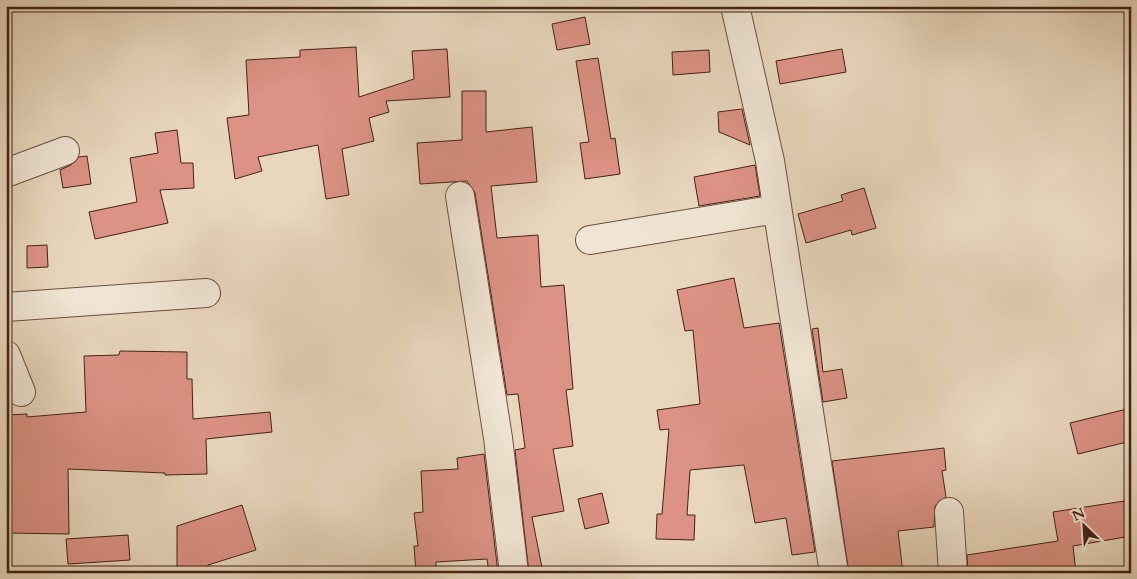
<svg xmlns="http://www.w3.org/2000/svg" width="1137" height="579" font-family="Cardo,serif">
  <rect width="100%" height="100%" fill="#e8d7bd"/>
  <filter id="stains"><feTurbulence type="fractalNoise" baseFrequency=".004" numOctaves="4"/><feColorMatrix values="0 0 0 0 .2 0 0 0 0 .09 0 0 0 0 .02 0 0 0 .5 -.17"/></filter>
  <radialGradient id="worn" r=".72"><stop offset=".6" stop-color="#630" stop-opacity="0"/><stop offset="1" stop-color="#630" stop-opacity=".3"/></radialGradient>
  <g fill="#dc9285" stroke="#432216">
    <polygon points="585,17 590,44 557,50 552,24"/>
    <polygon points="356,47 359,97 414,79 412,51 447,49 450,97 386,101 389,112 369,118 374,141 342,149 349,195 326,199 318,145 258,157 262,171 235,179 227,118 249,115 246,60 300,57 300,50"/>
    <polygon points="842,49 846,72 780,84 776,61"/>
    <polygon points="709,50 710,72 673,75 672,52"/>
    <polygon points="598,58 611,139 615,138 620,174 585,179 580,143 589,142 576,61"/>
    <polygon points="462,91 486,91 486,132 532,127 537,182 491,186 497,238 538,235 541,287 564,285 573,389 566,390 573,446 553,449 564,511 532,517 543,573 529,573 515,450 525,448 518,394 507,395 475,193 467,181 420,184 417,143 462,140"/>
    <polygon points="742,109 750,145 719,132 718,112"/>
    <polygon points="177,130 181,163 193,163 194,188 160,190 168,223 95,239 89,212 137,202 130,158 158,153 155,133"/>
    <polygon points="87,156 91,184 63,188 60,170 71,165 79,157"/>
    <polygon points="755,165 760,196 699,206 694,177"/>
    <polygon points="864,188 876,228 852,235 851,230 806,243 798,214 843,201 841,195"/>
    <polygon points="47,245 48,267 27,268 27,246"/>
    <polygon points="734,278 744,328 779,323 815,552 792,555 786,518 755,523 744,465 690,470 687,515 695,515 694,540 656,539 657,514 662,514 669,429 660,430 657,410 700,404 693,330 685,331 677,290"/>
    <polygon points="818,328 823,372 842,369 847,398 823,402 812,329"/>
    <polygon points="120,351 187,352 187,379 192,379 193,419 270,412 272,432 206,439 207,474 165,475 165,473 68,469 69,534 6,533 6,415 27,414 27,417 86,412 84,356 119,355"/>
    <polygon points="1131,408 1131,441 1078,454 1070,423"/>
    <polygon points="944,448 946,470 942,471 946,497 935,506 934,527 898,531 903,573 849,573 832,461"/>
    <polygon points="484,454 498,573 489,573 487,559 436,562 436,573 416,573 414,546 418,546 414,513 423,512 421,471 458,469 457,458"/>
    <polygon points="602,493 609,523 585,529 578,499"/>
    <polygon points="1131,500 1131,536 1073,546 1076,573 968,573 967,555 1058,541 1053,512"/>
    <polygon points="242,505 256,550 208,565 208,573 177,573 177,526"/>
    <polygon points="128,535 130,560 68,564 66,539"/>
  </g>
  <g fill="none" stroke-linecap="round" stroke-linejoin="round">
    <g stroke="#6c4f40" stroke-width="30">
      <g id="minor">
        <polyline points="735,6 770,161 834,573"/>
        <polyline points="6,173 65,151"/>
        <polyline points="460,196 498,438 514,573"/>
        <polyline points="590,240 777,209"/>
        <polyline points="6,307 206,293"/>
        <polyline points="6,355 21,392"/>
        <polyline points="949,512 953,573"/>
      </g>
    </g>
    <use href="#minor" stroke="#f0e5d4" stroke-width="28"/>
  </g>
  <rect width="1137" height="579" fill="none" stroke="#e8d7bd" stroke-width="25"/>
  <rect x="8" y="8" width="1122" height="564" fill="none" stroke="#432216" stroke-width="2.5"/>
  <rect x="12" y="12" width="1112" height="554" fill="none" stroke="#432216"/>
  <g transform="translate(1084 526) rotate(335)" stroke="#f0e5d4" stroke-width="4" paint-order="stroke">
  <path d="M0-4L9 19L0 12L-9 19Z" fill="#432216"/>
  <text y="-8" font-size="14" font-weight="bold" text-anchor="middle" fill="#432216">N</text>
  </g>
  <rect width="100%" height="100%" filter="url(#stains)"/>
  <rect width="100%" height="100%" fill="url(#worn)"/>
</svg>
